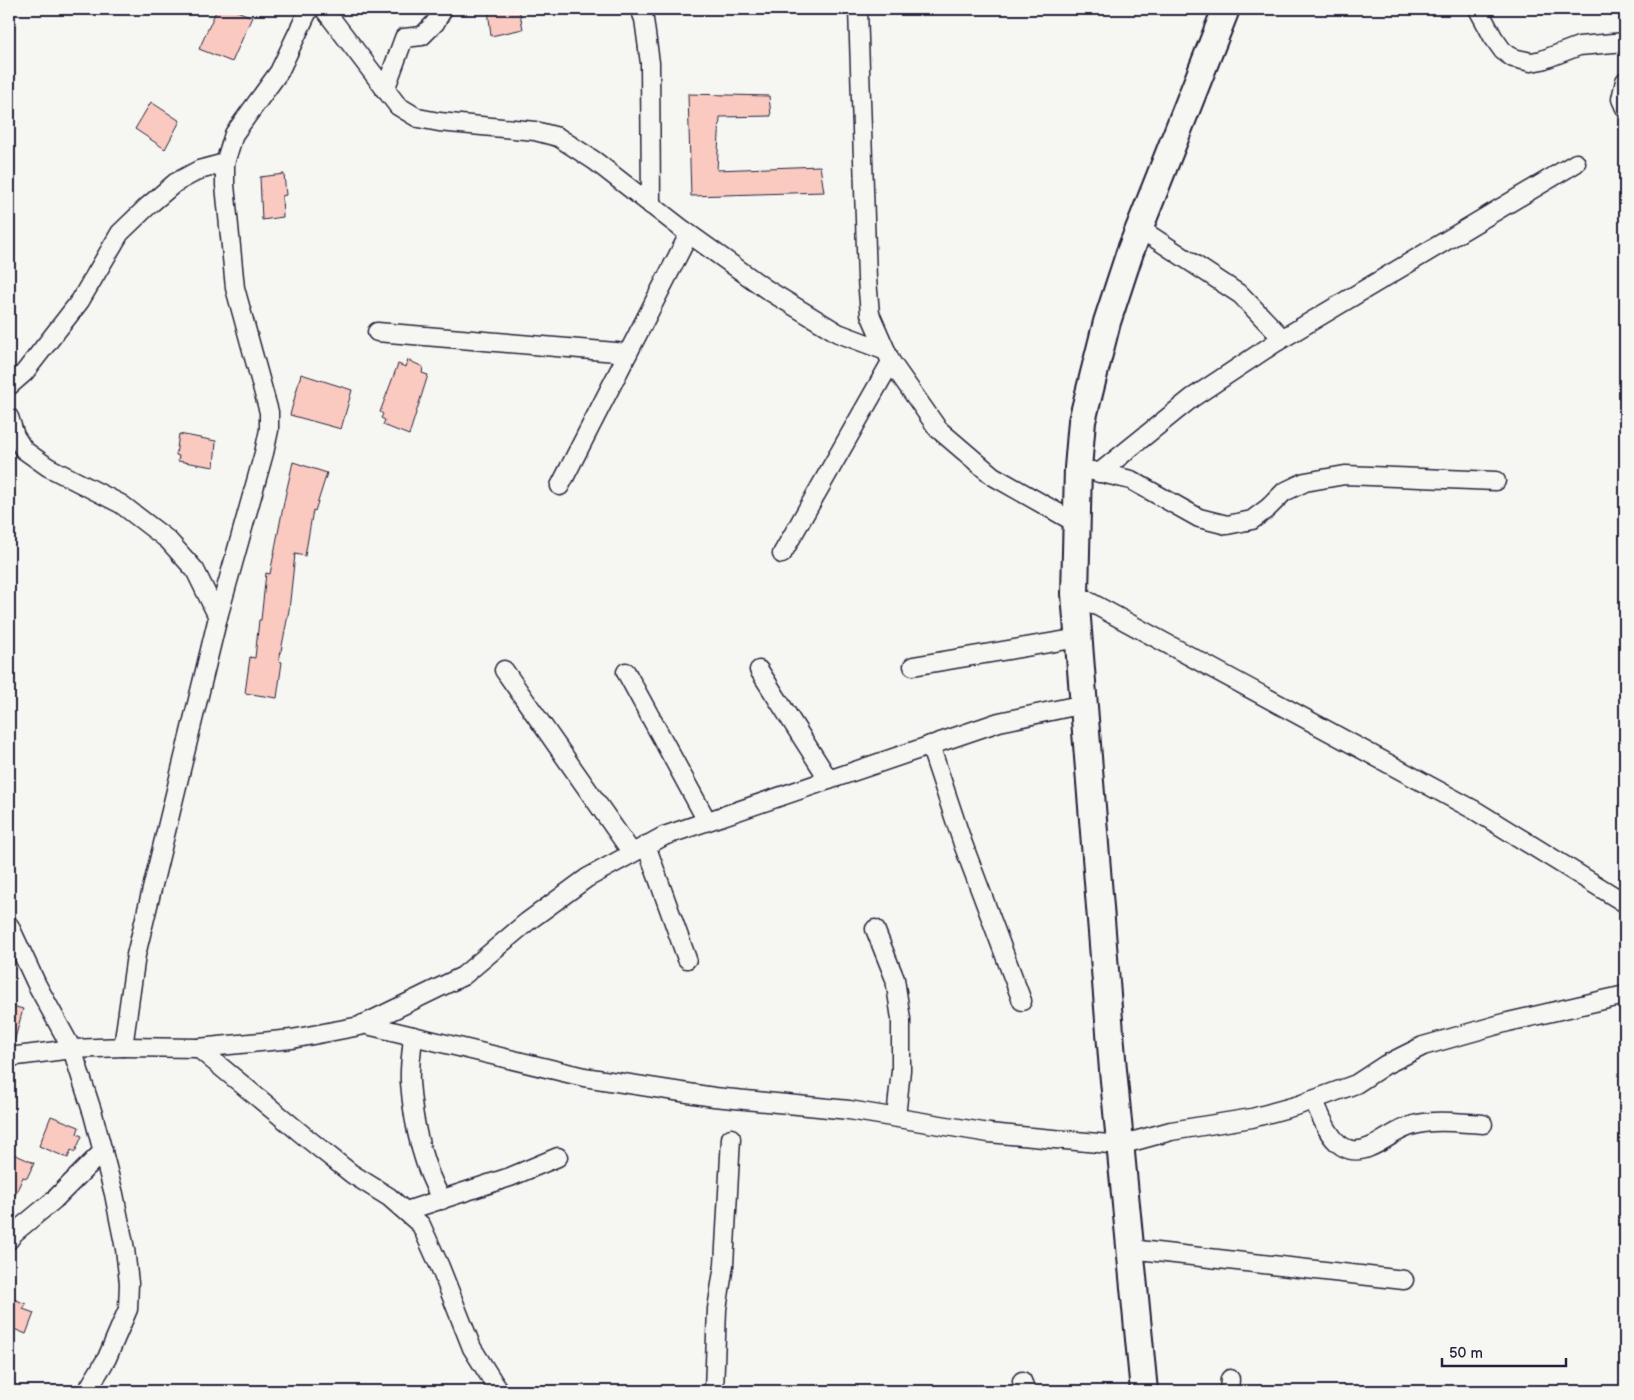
<svg xmlns="http://www.w3.org/2000/svg" width="1634" height="1400" font-family="'Balsamiq Sans',sans-serif">
  <rect width="100%" height="100%" fill="#f6f6f2"/>
  <filter id="ink" filterUnits="userSpaceOnUse"><feTurbulence type="fractalNoise" baseFrequency=".02" numOctaves="2"/><feDisplacementMap in="SourceGraphic" scale="10" xChannelSelector="R" yChannelSelector="G"/><feConvolveMatrix kernelMatrix="1 2 1 2 8 2 1 2 1" color-interpolation-filters="sRGB"/></filter>
  <g filter="url(#ink)">
    <g fill="#facac1" stroke="#22223b">
      <polygon points="217,9 232,9 252,17 232,62 199,49"/>
      <polygon points="488,9 519,9 523,29 491,36"/>
      <polygon points="688,94 769,96 771,116 720,117 717,170 820,166 824,192 691,196"/>
      <polygon points="151,102 180,121 165,149 135,129"/>
      <polygon points="284,174 286,195 282,196 283,217 262,220 260,177"/>
      <polygon points="408,360 423,367 422,373 428,375 409,435 383,425 385,420 381,418 383,414 380,412 398,364 406,367"/>
      <polygon points="301,374 352,390 341,429 290,415"/>
      <polygon points="179,434 216,441 214,467 178,461 179,456 176,455"/>
      <polygon points="293,462 327,473 315,511 313,510 305,556 295,554 289,610 279,661 282,662 277,698 245,693 250,657 255,658 259,620 261,620 266,573 270,574 285,497"/>
      <polygon points="9,1005 23,1009 13,1046 9,1046"/>
      <polygon points="51,1116 79,1127 77,1134 82,1136 75,1152 71,1150 68,1158 39,1146"/>
      <polygon points="9,1152 34,1163 27,1178 23,1177 9,1209"/>
      <polygon points="9,1297 26,1304 23,1309 34,1313 26,1334 9,1327"/>
    </g>
    <g fill="none" stroke-linecap="round" stroke-linejoin="round">
      <g stroke="#22223b" stroke-width="21">
        <g id="minor">
          <polyline points="324,9 398,106 418,118 439,122 535,131 558,137 595,161 681,228 766,289 838,333 886,351"/>
          <polyline points="640,9 644,19 650,63 651,205"/>
          <polyline points="858,9 867,279 870,314 891,362 938,429 993,476 1076,523"/>
          <polyline points="1478,9 1493,37 1503,51 1513,58 1531,62 1542,60 1579,46 1625,42"/>
          <polyline points="1625,81 1621,99 1625,108"/>
          <polyline points="385,90 404,38 422,36 435,23 443,9"/>
          <polyline points="1139,228 1241,295 1282,338"/>
          <polyline points="377,332 628,353"/>
          <polyline points="9,386 24,373 80,301 120,233 148,206 175,183 199,170 225,163"/>
          <polyline points="9,417 15,436 24,450 48,467 121,504 168,540 195,570 218,617"/>
          <polyline points="1093,471 1131,480 1199,518 1227,525 1252,520 1268,508 1284,492 1305,482 1345,475 1496,481"/>
          <polyline points="1099,473 1192,398 1275,343 1576,163"/>
          <polyline points="560,486 689,234"/>
          <polyline points="782,554 891,362"/>
          <polyline points="1075,594 1476,811 1625,903"/>
          <polyline points="913,666 1079,638"/>
          <polyline points="504,670 632,853"/>
          <polyline points="759,670 829,780"/>
          <polyline points="626,672 707,821"/>
          <polyline points="930,745 963,844 1022,1001"/>
          <polyline points="646,845 687,959"/>
          <polyline points="9,925 37,985 72,1049 93,1114 114,1194 125,1249 129,1283 128,1309 107,1358 87,1391"/>
          <polyline points="875,929 895,979 901,1019 901,1070 896,1117"/>
          <polyline points="363,1024 584,1077 714,1097 849,1110 989,1133 1120,1145 1171,1131 1252,1118 1299,1105 1356,1084 1385,1065 1423,1046 1508,1022 1625,995"/>
          <path d="M413,1036C412,1051 409,1067 410,1082C413,1122 422,1165 442,1200"/>
          <polyline points="123,1047 198,1048 292,1039 360,1026 463,976 527,922 587,878 664,836 999,722 1084,704"/>
          <polyline points="198,1048 308,1139 352,1174 389,1197 421,1225 440,1267 472,1348 499,1391"/>
          <polyline points="9,1057 72,1049 123,1047 136,955 218,617 264,453 269,430 269,412 235,288 225,185 225,163 234,134 279,72 309,9"/>
          <path d="M1314,1100C1323,1123 1337,1162 1370,1147C1385,1141 1397,1129 1414,1125C1436,1119 1461,1123 1483,1124"/>
          <polyline points="406,1211 510,1177 558,1157"/>
          <polyline points="9,1240 14,1233 54,1200 103,1151"/>
          <polyline points="1130,1249 1404,1280"/>
          <polyline points="1022,1381 1026,1391"/>
          <polyline points="714,1391 717,1309 724,1265 731,1138"/>
          <polyline points="1229,1391 1230,1379"/>
        </g>
      </g>
      <g stroke="#22223b" stroke-width="30">
        <polyline id="secondary" points="1144,1391 1113,1070 1075,594 1078,468 1082,421 1107,322 1130,252 1226,9"/>
      </g>
      <use href="#minor" stroke="#f6f6f2" stroke-width="18"/>
      <use href="#secondary" stroke="#f6f6f2" stroke-width="26"/>
    </g>
  </g>
  <rect width="1634" height="1400" fill="none" stroke="#f6f6f2" stroke-width="30"/>
  <rect x="15" y="15" width="1604" height="1370" fill="none" stroke="#22223b" stroke-width="2" filter="url(#ink)"/>
  <path d="M1442 1358v8h124v-8" fill="none" stroke="#22223b" stroke-width="2.5"/>
  <text x="1449" y="1358" font-size="15" fill="#22223b" stroke="#f6f6f2" stroke-width="4" paint-order="stroke">50 m</text>
</svg>
